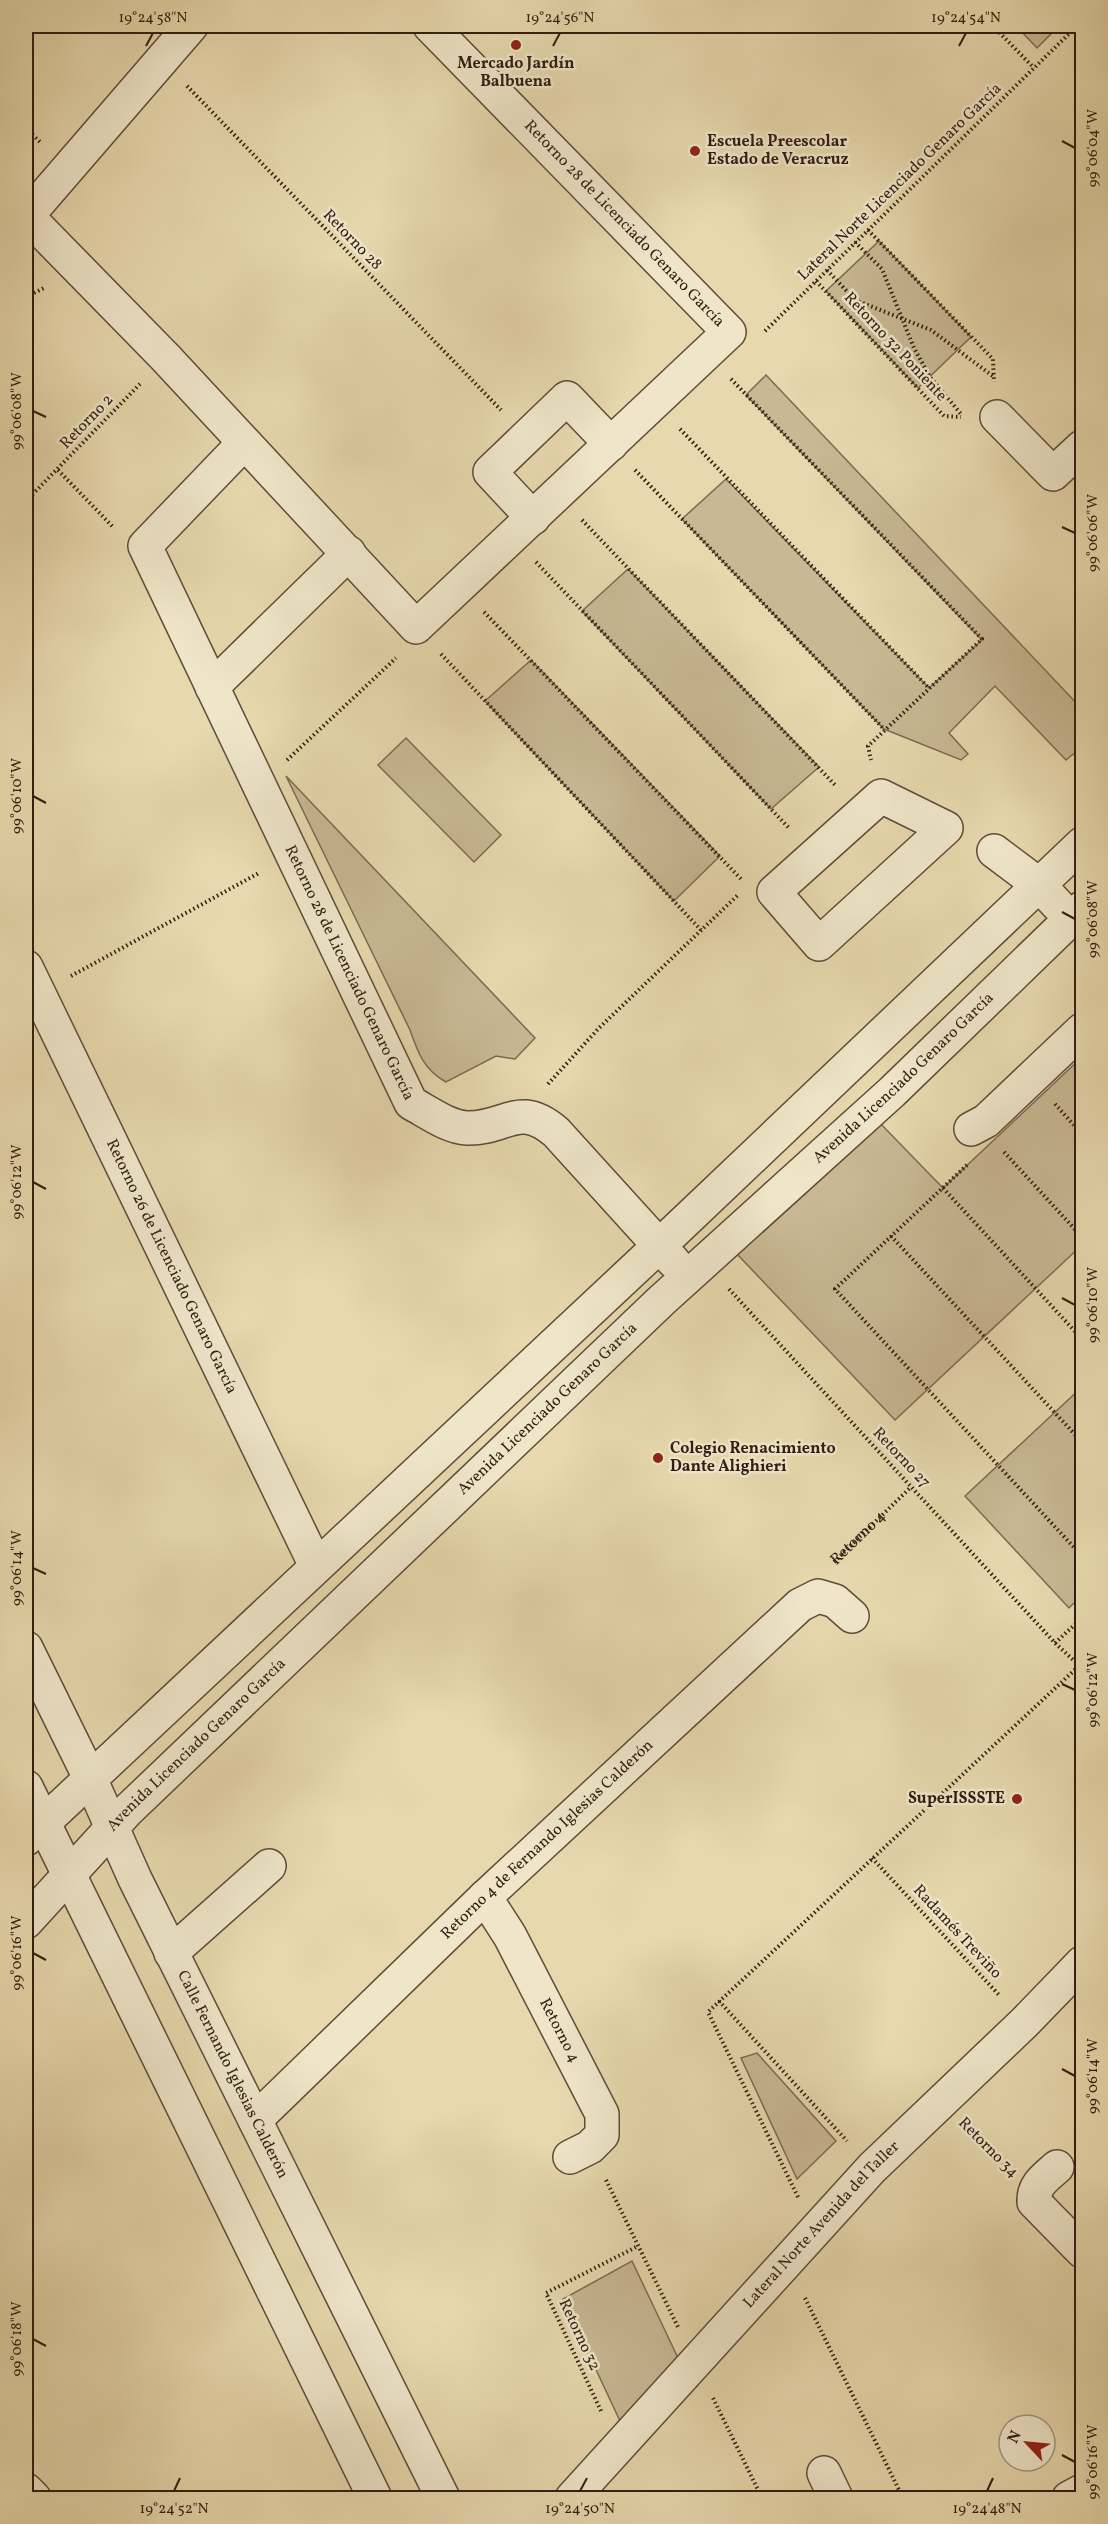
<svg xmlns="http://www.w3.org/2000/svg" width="1108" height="2524" font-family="Vollkorn,serif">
  <rect width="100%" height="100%" fill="#e7d8ad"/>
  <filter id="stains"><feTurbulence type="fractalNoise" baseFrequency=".00333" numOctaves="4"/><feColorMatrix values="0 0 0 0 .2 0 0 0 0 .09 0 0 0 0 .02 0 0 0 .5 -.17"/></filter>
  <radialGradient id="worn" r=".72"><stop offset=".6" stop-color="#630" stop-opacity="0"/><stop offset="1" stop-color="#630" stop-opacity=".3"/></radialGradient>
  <g fill="#c8b893" stroke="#7d6a52" stroke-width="1.5">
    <polygon points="1016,26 1059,26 1037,48"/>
    <polygon points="879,241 971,337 918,388 826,291"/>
    <polygon points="766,375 1082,709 1082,747 1066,760 995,686 949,733 968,754 961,760 884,729 682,519 726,479 929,688 982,640 746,395"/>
    <polygon points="628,569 819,767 771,809 582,611"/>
    <polygon points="531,660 720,856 674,901 485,701"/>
    <polygon points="406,738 501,835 474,862 378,765"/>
    <path d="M286,776L535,1038L515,1059L496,1056L446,1082C424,1070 418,1053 410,1030Z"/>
    <polygon points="1082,1057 1082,1245 895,1420 736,1253 876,1119 943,1188"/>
    <polygon points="1082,1387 1082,1595 1069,1608 965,1496"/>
    <polygon points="757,2053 836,2141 797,2179 741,2058"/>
    <polygon points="632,2261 679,2360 620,2421 563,2299"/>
  </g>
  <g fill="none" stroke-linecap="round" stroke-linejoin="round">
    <g stroke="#5f4c39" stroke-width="36">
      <g id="minor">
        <polyline points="191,26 27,216 165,357 416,627 729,332 430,26"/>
        <polyline points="997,417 1053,474 1082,447"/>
        <path id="s2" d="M244,443L145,546L411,1103C428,1112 448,1127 467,1128C507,1129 518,1100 556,1132L674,1262"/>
        <polyline points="533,518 490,472 567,398 611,444"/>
        <polyline points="212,687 349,553"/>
        <polygon points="881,796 946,828 819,944 774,892"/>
        <polyline points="994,851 1038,884 1071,919"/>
        <path id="s3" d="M26,967L316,1566"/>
        <polyline points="971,1129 986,1121 1082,1030"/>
        <path id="s4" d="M26,1648L89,1776L135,1879L443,2498"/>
        <polyline points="26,1787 375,2498"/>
        <polyline points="26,1839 659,1246 1082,844"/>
        <path id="s5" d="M485,1897L510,1936L602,2114V2135L590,2147L570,2157"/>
        <path id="s6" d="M26,1922L128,1810L661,1301L892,1092L1082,908"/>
        <polyline points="171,1953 269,1866"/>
        <path id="s7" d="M255,2120L485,1897L800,1605L818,1596L835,1601L852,1616"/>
        <path d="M1057,2167C1046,2177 1033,2185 1034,2202L1082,2251"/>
        <polyline points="824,2473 836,2498"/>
        <polyline points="26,2490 34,2498"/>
        <path id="s8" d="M572,2498L872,2168L1025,2022L1082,1963"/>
        <polyline points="1069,2498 1082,2491"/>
      </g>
    </g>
    <g stroke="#321d12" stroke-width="4" stroke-dasharray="1.5 3" stroke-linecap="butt">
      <polyline points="993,26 1034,68"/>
      <polyline points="187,86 501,410"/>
      <polyline points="26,128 41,143"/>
      <polyline points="868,230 993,359 994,382"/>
      <polyline points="855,242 882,269 914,348 930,377 961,414"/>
      <polyline points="827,270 855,300 931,330 994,377"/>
      <polyline points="816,281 944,416 961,417"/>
      <polyline points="26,297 44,288"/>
      <polyline points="765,331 1077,26"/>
      <polyline points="731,379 982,639 868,746 871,760"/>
      <polyline points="680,429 929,688"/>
      <polyline points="58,470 113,527"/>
      <polyline points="635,470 884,729"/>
      <polyline points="26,501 140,384"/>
      <polyline points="582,520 836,786"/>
      <polyline points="536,562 789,828"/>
      <polyline points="484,612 741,879"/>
      <polyline points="441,654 701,930"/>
      <polyline points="287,760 396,658"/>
      <polyline points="71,976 259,873"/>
      <polyline points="548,1084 599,1028 738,895"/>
      <polyline points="1055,1104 1082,1134"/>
      <polyline points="1004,1152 1082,1237"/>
      <polyline points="967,1165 835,1289 1082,1556"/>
      <polyline points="943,1188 1082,1339"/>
      <polyline points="891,1236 1082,1442"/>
      <polyline points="729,1289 1055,1643 1082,1668"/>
      <path id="s1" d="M834,1562L911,1487"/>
      <polyline points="1055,1643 1082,1618"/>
      <polyline points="872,1858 1000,1996"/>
      <polyline points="719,2001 847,2141"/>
      <polyline points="968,2128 1007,2167"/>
      <polyline points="606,2180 678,2327"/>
      <polyline points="798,2197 708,2012 1080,1665"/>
      <polyline points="805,2298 903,2498"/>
      <polyline points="713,2398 762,2498"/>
      <polyline points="601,2411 546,2293 638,2246"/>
    </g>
    <use href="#minor" stroke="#efe6ca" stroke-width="33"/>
  </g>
  <path fill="none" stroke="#321d12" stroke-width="2" d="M146,46L153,33M553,46L560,33M959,46L966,33M1062,141L1075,148M33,411L46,417M1062,527L1075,533M33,796L46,803M1062,912L1075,919M33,1182L46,1189M1062,1298L1075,1305M33,1568L46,1574M1062,1684L1075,1690M33,1953L46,1960M1062,2069L1075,2076M33,2339L46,2346M1062,2455L1075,2462M174,2491L180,2478M580,2491L587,2478M987,2491L993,2478"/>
  <g fill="#8f2418" stroke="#efe6ca" stroke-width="2">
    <circle cx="516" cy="45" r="6"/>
    <circle cx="695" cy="151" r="6"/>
    <circle cx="658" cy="1458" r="6"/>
    <circle cx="1017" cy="1799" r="6"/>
  </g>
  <g text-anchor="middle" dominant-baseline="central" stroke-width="5" stroke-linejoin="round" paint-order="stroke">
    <g font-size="16" font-weight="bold" fill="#321d12" stroke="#efe6ca" text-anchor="start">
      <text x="516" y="64" text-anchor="middle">Mercado Jardín<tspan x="516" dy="18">Balbuena</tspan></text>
      <text x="707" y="142">Escuela Preescolar<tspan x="707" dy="18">Estado de Veracruz</tspan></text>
      <text x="670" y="1449">Colegio Renacimiento<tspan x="670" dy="18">Dante Alighieri</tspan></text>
      <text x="1005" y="1799" text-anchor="end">SuperISSSTE</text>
    </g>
    <g font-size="16" fill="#321d12" stroke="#efe6ca">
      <text transform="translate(900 182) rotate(-44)">Lateral Norte Licenciado Genaro García</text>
      <text transform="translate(624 224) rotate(46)">Retorno 28 de Licenciado Genaro García</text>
      <text transform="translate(352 240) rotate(46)">Retorno 28</text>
      <text transform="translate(895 347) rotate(47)">Retorno 32 Poniente</text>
      <text transform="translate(87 422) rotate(-46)">Retorno 2</text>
      <text stroke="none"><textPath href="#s2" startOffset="616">Retorno 28 de Licenciado Genaro García</textPath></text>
      <text stroke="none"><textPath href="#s6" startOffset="1218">Avenida Licenciado Genaro García</textPath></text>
      <text stroke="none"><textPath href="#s3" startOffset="333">Retorno 26 de Licenciado Genaro García</textPath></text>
      <text stroke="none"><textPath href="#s6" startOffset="732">Avenida Licenciado Genaro García</textPath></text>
      <text transform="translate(901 1458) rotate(47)">Retorno 27</text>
      <text stroke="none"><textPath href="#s1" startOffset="34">Retorno 4</textPath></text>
      <text stroke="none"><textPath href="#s6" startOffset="246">Avenida Licenciado Genaro García</textPath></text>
      <text stroke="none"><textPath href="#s7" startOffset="405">Retorno 4 de Fernando Iglesias Calderón</textPath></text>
      <text transform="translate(957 1932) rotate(47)">Radamés Treviño</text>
      <text stroke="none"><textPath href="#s5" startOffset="153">Retorno 4</textPath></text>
      <text stroke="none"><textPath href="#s4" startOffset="474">Calle Fernando Iglesias Calderón</textPath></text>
      <text transform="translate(988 2148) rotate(45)">Retorno 34</text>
      <text stroke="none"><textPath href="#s8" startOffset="370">Lateral Norte Avenida del Taller</textPath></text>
      <text transform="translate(579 2335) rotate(65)">Retorno 32</text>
    </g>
  </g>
  <rect width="1108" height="2524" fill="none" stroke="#e7d8ad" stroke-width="66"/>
  <g transform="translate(1027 2443) rotate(296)"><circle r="28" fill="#efe6ca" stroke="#a39680" stroke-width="1.5"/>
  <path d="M0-4.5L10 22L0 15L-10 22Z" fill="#8f2418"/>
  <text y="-9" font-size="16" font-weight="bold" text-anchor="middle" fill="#321d12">N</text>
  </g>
  <rect x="33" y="33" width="1042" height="2458" fill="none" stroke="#321d12" stroke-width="2"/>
  <g font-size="15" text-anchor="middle" fill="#321d12">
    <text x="153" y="22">19°24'58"N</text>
    <text x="560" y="22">19°24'56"N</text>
    <text x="966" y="22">19°24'54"N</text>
    <text transform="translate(1092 148) rotate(-90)" y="5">99°06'04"W</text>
    <text transform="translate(16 411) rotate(-90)" y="5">99°06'08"W</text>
    <text transform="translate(1092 533) rotate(-90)" y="5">99°06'06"W</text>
    <text transform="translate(16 796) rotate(-90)" y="5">99°06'10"W</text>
    <text transform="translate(1092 919) rotate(-90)" y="5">99°06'08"W</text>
    <text transform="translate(16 1182) rotate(-90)" y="5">99°06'12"W</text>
    <text transform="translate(1092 1305) rotate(-90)" y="5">99°06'10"W</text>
    <text transform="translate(16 1568) rotate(-90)" y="5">99°06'14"W</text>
    <text transform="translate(1092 1690) rotate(-90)" y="5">99°06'12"W</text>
    <text transform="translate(16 1953) rotate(-90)" y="5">99°06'16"W</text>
    <text transform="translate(1092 2076) rotate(-90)" y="5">99°06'14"W</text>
    <text transform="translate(16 2339) rotate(-90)" y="5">99°06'18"W</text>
    <text transform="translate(1092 2462) rotate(-90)" y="5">99°06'16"W</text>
    <text x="174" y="2513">19°24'52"N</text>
    <text x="580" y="2513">19°24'50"N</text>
    <text x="987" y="2513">19°24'48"N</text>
  </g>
  <rect width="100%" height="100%" filter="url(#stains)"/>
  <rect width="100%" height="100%" fill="url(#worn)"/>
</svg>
